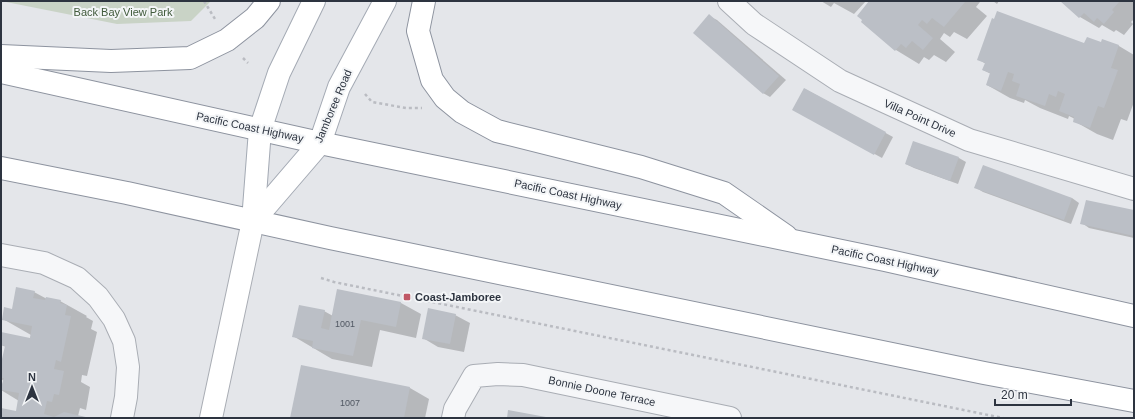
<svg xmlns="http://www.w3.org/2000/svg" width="1135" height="419" font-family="Arial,sans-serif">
  <rect width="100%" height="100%" fill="#e4e6ea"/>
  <polygon fill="#c9d3c6" points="1,1 211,1 191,21 117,24"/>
  <g fill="#0003">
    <polygon points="821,1 866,1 854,14 834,3 831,7"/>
    <polygon points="871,1 979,1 980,2 976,7 987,16 967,39 954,32 950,37 944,33 940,39 955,52 946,62 934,55 929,60 924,57 919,64 896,50 862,22"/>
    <polygon points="993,1 999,1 997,4"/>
    <polygon points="1061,1 1134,1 1134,19 1131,22 1133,24 1124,35 1116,30 1114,32 1102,25 1099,28 1080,17"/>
    <polygon points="709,16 717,20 786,80 770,97 763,93"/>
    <polygon points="1103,40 1119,46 1134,55 1134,102 1127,121 1121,119 1113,140 1097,134 1074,121 1075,119 1069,116 1068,119 1040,108 1025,100 1024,103 1010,98 987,85 991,74 983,70 986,64 978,59 1085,44 1102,43"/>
    <polygon points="805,89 893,137 882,158 801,114"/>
    <polygon points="959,158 966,162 958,184 914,168 906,164"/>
    <polygon points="975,187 1072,198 1079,203 1071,224 983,192"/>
    <polygon points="1134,211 1134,238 1089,228 1082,223"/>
    <polygon points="338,290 401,303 421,314 416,338 380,330 372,367 332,359 293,336 324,311 333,316"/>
    <polygon points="34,292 47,299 60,301 87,316 86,317 93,321 91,329 97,332 87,376 82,375 81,382 90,387 86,410 80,408 78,416 89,418 1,418 1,410 17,413 19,401 1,390 1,385 3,385 4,381 1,379 1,360 3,361 6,347 1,345 1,333 30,339 31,335 3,319"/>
    <polygon points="455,315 470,323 464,352 438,347 423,338"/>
    <polygon points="410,388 429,399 425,418 291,418"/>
  </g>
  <g fill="#bbbfc6">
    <polygon points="869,1 963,1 965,2 944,27 932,18 927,24 922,20 918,25 933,38 923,50 912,41 906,48 901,44 895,51 861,22 862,20 857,16"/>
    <polygon points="1060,1 1120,1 1112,10 1114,12 1104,24 1097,18 1094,22 1084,13 1079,18"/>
    <polygon points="997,11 1084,43 1087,37 1101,42 1102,39 1119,45 1111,68 1118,70 1104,108 1098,106 1090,128 1073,122 1074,117 1059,111 1065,94 1058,91 1056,97 1049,94 1045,106 1016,96 1020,84 1012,81 1014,74 1008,72 1001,91 986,85 990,73 982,70 985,63 977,60 992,18 994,19"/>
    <polygon points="709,14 779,76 763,94 693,33"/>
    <polygon points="804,88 886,132 874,155 792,110"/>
    <polygon points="913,141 959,157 950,181 905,164"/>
    <polygon points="983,165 1072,198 1064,220 974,188"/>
    <polygon points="1086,200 1134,210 1134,236 1080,224"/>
    <polygon points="16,287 35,291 33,298 45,300 46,297 61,300 60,303 67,305 65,315 71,316 61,362 56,360 54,369 64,371 59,395 54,394 52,402 47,401 44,414 54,417 64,412 90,418 1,418 1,408 16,411 19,393 1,390 1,384 2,384 4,378 1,378 1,359 2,359 5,346 1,345 1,332 30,338 32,326 2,320 4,307 12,309"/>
    <polygon points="337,289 401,302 396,327 361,320 353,356 312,348 313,341 292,337 299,305 325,310 321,328 329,330"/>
    <polygon points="428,308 456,314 450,344 422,339"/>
    <polygon points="301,365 410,387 404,418 290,418"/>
    <polygon points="508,410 546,417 546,418 507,418"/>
  </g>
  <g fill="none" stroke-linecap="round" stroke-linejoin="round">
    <g stroke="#a9adb4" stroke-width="24">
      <g id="minor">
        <polyline points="729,1 754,24 840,81 969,140 1134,189"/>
        <polyline points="1,255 44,263 77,278 98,297 114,319 124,341 128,367 126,397 122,418"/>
        <polyline points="453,418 455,409 474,376 498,374 523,375 730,418"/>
      </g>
    </g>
    <g stroke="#a9adb4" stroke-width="24">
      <polyline id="secondary" points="211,418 253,221"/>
    </g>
    <g stroke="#a4aab4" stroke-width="24">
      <g id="primary">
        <polyline points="253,221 320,143 339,87 385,1"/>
        <polyline points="253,221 260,130 279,73 314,1"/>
      </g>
    </g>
    <g stroke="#8d939f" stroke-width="24">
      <g id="trunk">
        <polyline points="424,1 418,31 432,80 445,98 462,112 497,131 641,167 724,193 786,236"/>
        <polyline points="1,56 111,61 190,58 227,40 255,18 269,1"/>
        <polyline points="1,72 320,143 885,260 1134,316"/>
        <polyline points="1,168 127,193 330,238 984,373 1134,401"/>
      </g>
    </g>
    <g stroke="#babcc2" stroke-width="2.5" stroke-dasharray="3 3" stroke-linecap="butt">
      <polyline points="204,1 215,19"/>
      <polyline points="243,58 248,63"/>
      <polyline points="365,94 372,102 406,108 422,108"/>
      <polyline points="321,278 334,282 1003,418"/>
    </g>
    <use href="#minor" stroke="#f6f7f9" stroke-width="22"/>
    <use href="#secondary" stroke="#fff" stroke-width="22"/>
    <use href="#primary" stroke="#fff" stroke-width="22"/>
    <use href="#trunk" stroke="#fff" stroke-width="22"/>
  </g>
  <rect fill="#c05866" stroke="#f3f5f7" stroke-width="1.5" x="403" y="293" width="8" height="8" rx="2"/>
  <g text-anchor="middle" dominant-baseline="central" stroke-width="4" stroke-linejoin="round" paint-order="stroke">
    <g font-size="9" fill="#505762">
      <text x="345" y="324">1001</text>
      <text x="350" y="403">1007</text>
    </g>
    <g font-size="11" fill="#415b3c" stroke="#f3f5f7">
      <text x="123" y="12">Back Bay View Park</text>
    </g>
    <g font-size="11" fill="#2d3440" stroke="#f3f5f7">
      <text transform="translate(333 106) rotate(-67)">Jamboree Road</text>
      <text transform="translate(920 118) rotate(24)">Villa Point Drive</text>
      <text transform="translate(250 127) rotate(12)">Pacific Coast Highway</text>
      <text transform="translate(568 194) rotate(12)">Pacific Coast Highway</text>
      <text transform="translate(885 260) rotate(12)">Pacific Coast Highway</text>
      <text transform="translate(602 391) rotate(12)">Bonnie Doone Terrace</text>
    </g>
    <g font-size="11" font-weight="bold" fill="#2d3440" stroke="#f3f5f7" text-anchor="start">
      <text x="415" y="297">Coast-Jamboree</text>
    </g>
  </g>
  <rect width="1135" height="419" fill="none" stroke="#2d3440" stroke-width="4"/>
  <g transform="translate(32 387)" stroke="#f3f5f7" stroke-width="3" paint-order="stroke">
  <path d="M0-3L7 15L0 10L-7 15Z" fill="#2d3440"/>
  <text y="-6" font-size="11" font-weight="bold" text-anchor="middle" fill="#2d3440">N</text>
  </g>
  <path d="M995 399v6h76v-6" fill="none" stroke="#2d3440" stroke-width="2"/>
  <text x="1001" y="399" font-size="12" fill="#2d3440" stroke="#f3f5f7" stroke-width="3" paint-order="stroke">20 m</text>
</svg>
